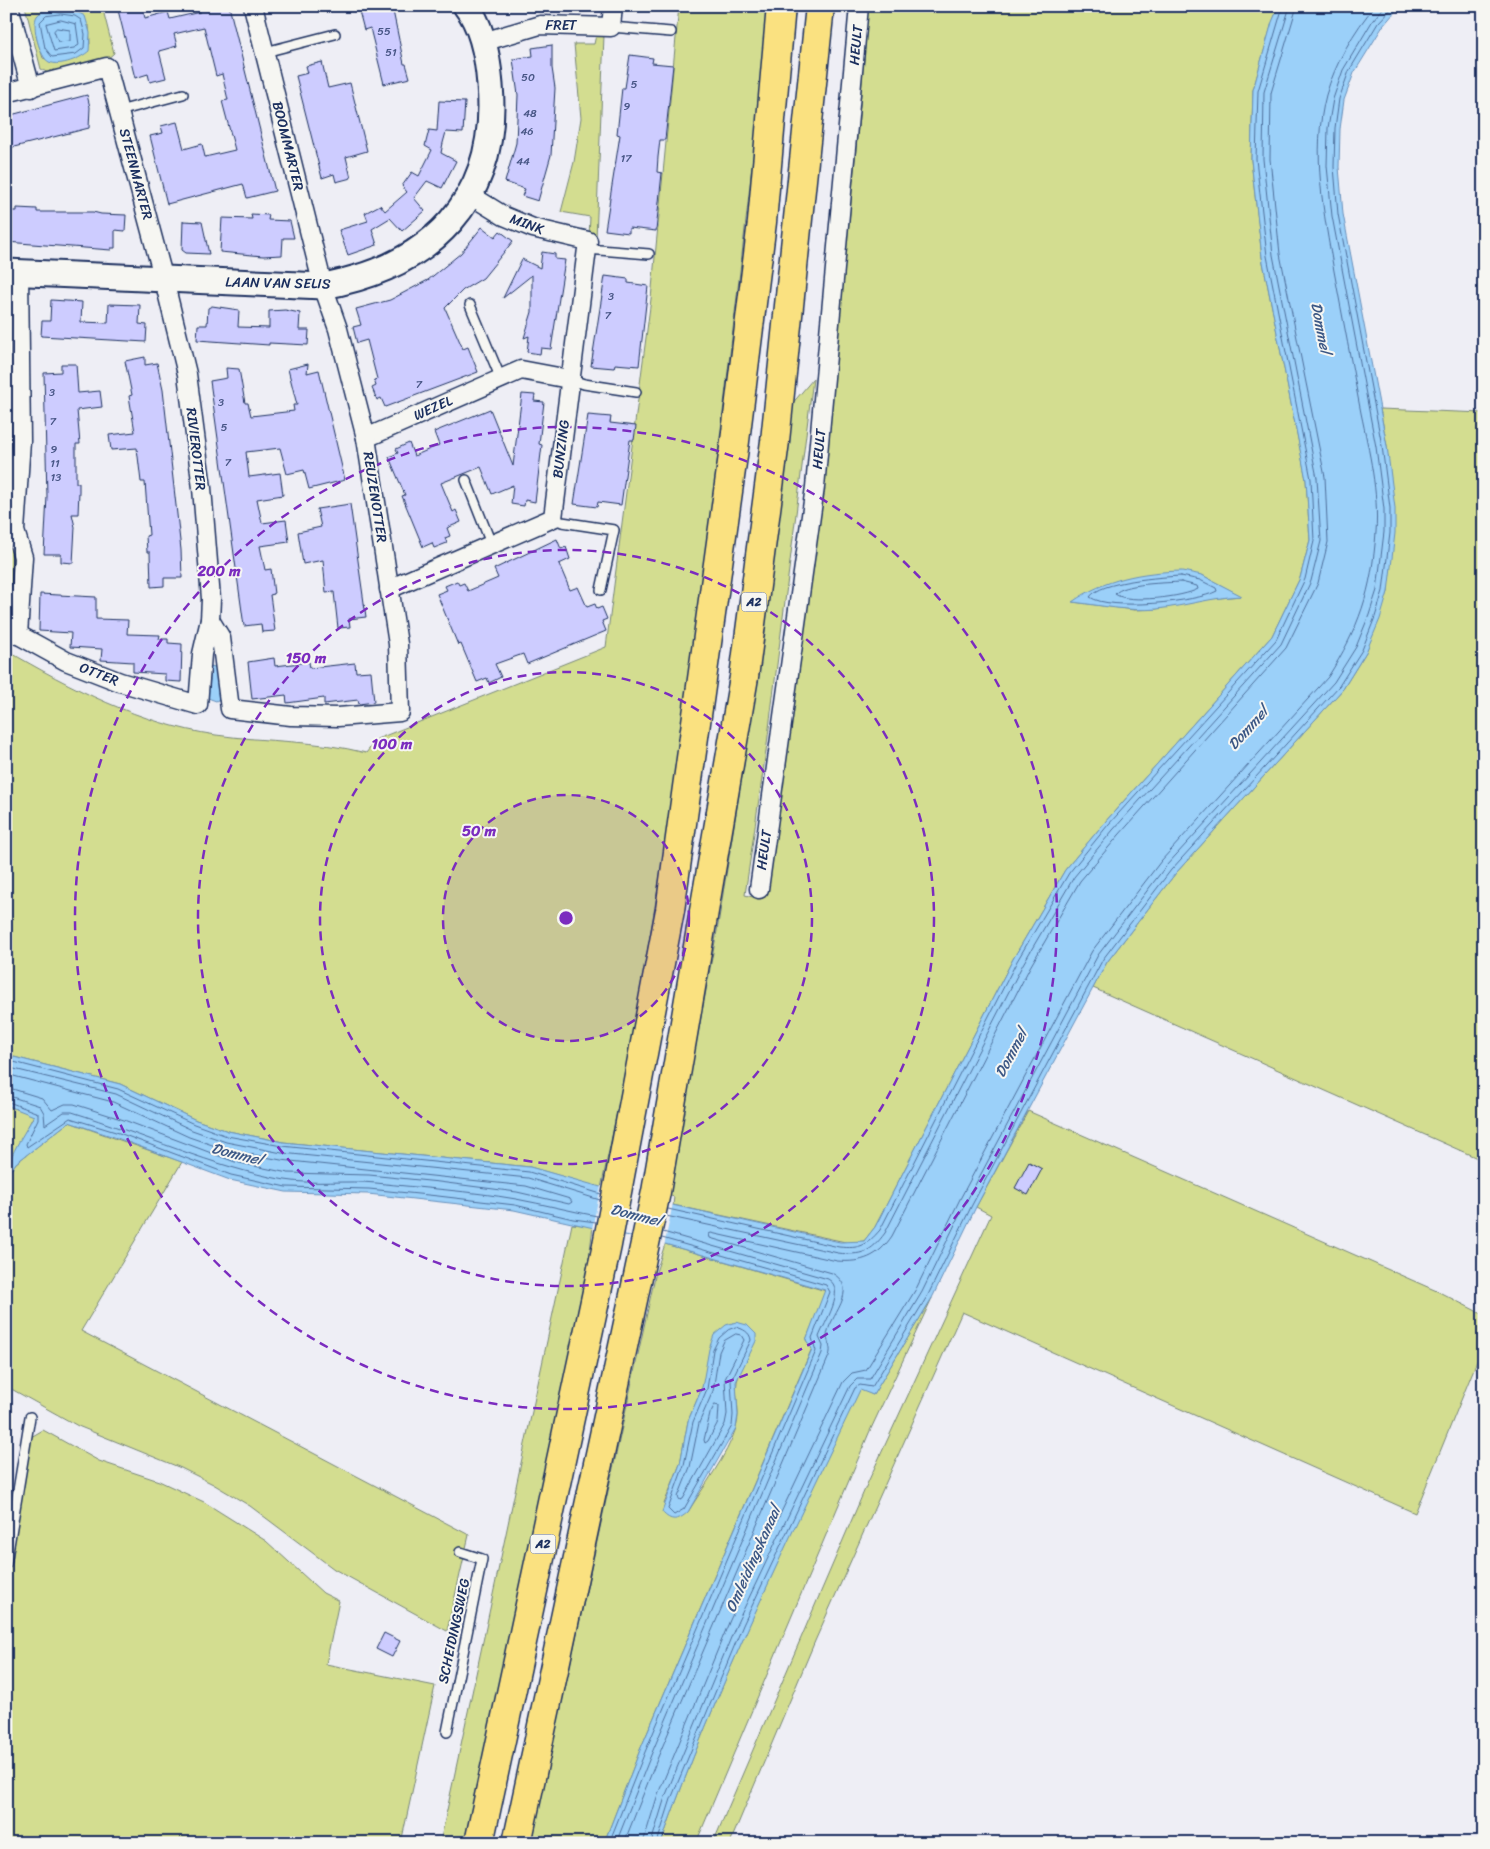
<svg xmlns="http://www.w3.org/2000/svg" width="1490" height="1849" font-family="Sriracha,sans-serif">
  <rect width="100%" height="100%" fill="#eeeef5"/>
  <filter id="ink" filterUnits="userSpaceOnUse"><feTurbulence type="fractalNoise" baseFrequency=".02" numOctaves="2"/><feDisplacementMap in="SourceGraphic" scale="10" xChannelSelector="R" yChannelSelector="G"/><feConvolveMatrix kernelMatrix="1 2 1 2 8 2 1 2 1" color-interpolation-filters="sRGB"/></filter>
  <g filter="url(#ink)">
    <g fill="#d3dd90" stroke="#778677" fill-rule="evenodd">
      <path d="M25,6H102L114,53L104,62L50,74L41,69ZM89,25L90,44C73,58 66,67 43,58L36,36Z"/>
      <path d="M679,6H767C757,142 739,277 723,412C693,672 657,932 601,1188L530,1167L283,1142L228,1131L196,1120L120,1084L6,1055V650C71,688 140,724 216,735C266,742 317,740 366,753L377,739L606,647L651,299Z"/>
      <path d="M868,6H1279L1272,23L1253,90L1251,160L1262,257L1306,479L1310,540L1300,578L1272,636L1105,822L1065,870L1013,959L875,1227L864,1241L850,1243L673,1205L674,1197L668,1195L717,931L744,764L791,405L813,379L767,744L745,895L761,899C797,722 815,545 834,366C847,246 859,126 868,6ZM1202,575L1241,596L1209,599L1156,609L1134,610L1073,602Z"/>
      <polygon points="596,35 604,35 596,239 589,237 590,217 561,212 574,162 581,118 574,44 594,44"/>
      <polygon points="1380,409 1484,413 1484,1161 1093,988 1107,962 1175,874 1343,689 1366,652 1388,592 1387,446"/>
      <polygon points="10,546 16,548 10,621 6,619 6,553"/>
      <polygon points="6,1105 34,1115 6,1168"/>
      <polygon points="1028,1111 1439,1292 1484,1315 1484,1344 1415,1513 962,1312 815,1641 730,1843 713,1843 868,1482 991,1215 976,1207"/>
      <polygon points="69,1122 182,1162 81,1331 469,1535 447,1631 334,1569 250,1506 213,1484 181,1468 78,1426 6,1386 6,1177 16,1163"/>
      <polygon points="572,1224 593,1226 589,1259 524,1569 464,1843 440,1843"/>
      <path d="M665,1244L826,1291L806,1340L812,1348L640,1750L604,1843H531L656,1272ZM739,1375C732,1391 742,1410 736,1428C727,1456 703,1487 688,1512L664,1504L680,1464L688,1421L702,1388L705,1376Z"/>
      <path d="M932,1298L869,1433L696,1843H661C716,1687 789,1538 860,1389L873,1395Z"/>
      <polygon points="43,1430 99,1461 159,1481 204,1502 266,1541 323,1593 339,1601 326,1664 435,1686 401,1843 6,1843 6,1592 31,1437"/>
    </g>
    <g fill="#9bd0f9" stroke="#6890bb">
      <path d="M1279,6H1400L1383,26L1354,73L1344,100L1340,129L1339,167L1343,214L1387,446L1395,508V533L1388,592L1380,619L1366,652L1343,689L1175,874L1107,962L976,1207L932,1298L873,1395L860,1390C789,1539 716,1687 661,1843H604L640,1750L812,1349L806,1340L825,1290L665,1244L514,1210L368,1194L286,1192L230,1180L117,1138L69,1122L16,1163L6,1177C6,1160 25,1132 34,1116L6,1105V1055L120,1084L196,1120L228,1131L283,1142L530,1167L636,1197L840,1242L864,1241L875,1227L1013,959L1065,870L1105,822L1272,636L1300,578L1310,540L1306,480L1262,257L1251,160L1253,90L1272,22Z"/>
      <path d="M62,9L77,12L85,16L90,33L89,51C81,58 61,67 49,62C40,58 31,25 37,16C42,9 54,9 62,9Z"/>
      <path d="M1182,571L1202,575L1242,596C1213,597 1186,606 1157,609C1129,612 1100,605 1072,602C1105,579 1141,572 1182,571Z"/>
      <polygon points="211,666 218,668 221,698 216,701 208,698"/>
      <path d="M736,1322L747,1325L756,1334V1341L736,1382L738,1415L736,1428L688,1512C678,1521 671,1522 662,1512L680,1464L688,1421L702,1388L709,1349L714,1335L726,1325Z"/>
    </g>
    <polygon fill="#eeeef5" points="601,1186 673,1203 664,1247 629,1235 592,1229"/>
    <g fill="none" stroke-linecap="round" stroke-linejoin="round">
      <g stroke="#4e6f9c" stroke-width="1">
        <polygon points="61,14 75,16 81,20 85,34 84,48 76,54 52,57 45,48 40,22 46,16"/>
        <polygon points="61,20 76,24 79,45 74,48 54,51 46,24"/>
        <polygon points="57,28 70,30 70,41 58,42 54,31"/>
        <path d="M1181,576L1200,580L1216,588L1217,591C1197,602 1109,611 1090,597C1100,581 1162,577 1181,576Z"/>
        <path d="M1181,582L1197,586L1198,589C1184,597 1128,604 1115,594C1123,583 1167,583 1181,582Z"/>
        <polyline points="6,1060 118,1089 194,1124 227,1136 282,1146 529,1172 601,1194"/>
        <polyline points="6,1067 116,1094 192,1130 226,1142 282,1153 528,1178 600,1200"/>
        <polyline points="6,1074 113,1102 189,1137 224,1149 281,1160 526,1186 570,1199 572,1202 569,1204 517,1192 439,1182 369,1175 288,1173 235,1162 124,1120 74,1104 65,1104 52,1110 42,1098 6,1087"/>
        <path d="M6,1095L40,1106L44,1113L45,1125L64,1112H72C143,1134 212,1167 285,1180C315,1185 346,1180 376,1183C422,1188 470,1191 516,1199C543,1204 570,1211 597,1216"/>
        <polyline points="6,1101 38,1113 38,1119 26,1144 27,1147 70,1118 119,1133 231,1175 286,1187 369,1189 438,1196 515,1205 573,1219 596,1222"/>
        <path d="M668,1209L839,1247C860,1249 866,1246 880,1230L1017,961L1069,873L1108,825L1276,640L1305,579L1314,541L1311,479L1267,256L1256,159L1258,91L1283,6"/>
        <path d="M666,1216L838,1253C862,1256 871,1252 885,1233L1023,964L1074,877L1113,830L1281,644L1311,581L1321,541L1317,478L1273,255L1263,159L1264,92L1290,6"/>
        <path d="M736,1327C743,1329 750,1332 751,1340L731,1381L733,1415L732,1426L684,1509L674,1515L668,1509L684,1465L693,1422L707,1389L713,1350L719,1338L728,1330Z"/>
        <polygon points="736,1334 741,1335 744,1340 725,1379 727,1414 725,1424 683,1499 680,1500 678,1497 690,1467 699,1423 713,1391 719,1352 724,1341"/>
        <polygon points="715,1405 719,1406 718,1422 708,1441 705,1443 704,1440 710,1414"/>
        <polyline points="609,1843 645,1752 816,1351 812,1338 830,1292 826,1285 662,1238"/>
        <path d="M616,1843L651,1755L822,1353L823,1346L819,1337C824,1323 847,1290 828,1279L663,1232"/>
        <path d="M624,1843L658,1757L829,1356C832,1348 828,1344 827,1337C827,1317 862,1290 832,1273L710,1238L709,1234L711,1233L837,1261C862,1263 878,1257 892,1236L1030,967L1080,881L1119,835L1286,648L1318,583L1328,542L1325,477L1280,254L1270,159L1271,93L1297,6"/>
        <path d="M643,1843L658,1794L730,1620L843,1382L852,1373L866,1370L916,1289L960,1199L1092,951L1161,861L1328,677C1359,628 1372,591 1376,532C1379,493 1369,451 1361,413C1352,366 1343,319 1334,271C1324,215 1311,152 1326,95C1335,64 1354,30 1375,6"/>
        <polyline points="651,1843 665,1797 737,1623 850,1386 857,1379 870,1379 922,1292 966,1202 1098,955 1166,866 1334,682 1356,647 1369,615 1377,590 1384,532 1384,509 1376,447 1332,216 1327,166 1328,128 1333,99 1343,70 1373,20 1385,6"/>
        <polyline points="657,1843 671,1799 743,1625 855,1388 860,1385 872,1387 928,1295 972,1205 1103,959 1171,870 1339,686 1362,650 1375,617 1383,591 1390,533 1390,508 1382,446 1338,214 1334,167 1335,128 1339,99 1349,71 1378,23 1394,6"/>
      </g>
    </g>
    <g fill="#cdccff" stroke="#1b2f5e">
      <polygon points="121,6 142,6 145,18 168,12 170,19 200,12 198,6 229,6 275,191 247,198 243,184 167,204 150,136 163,133 161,126 177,122 184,149 202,144 205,157 235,150 222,101 228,100 222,74 216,76 204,27 174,34 177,46 159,51 166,78 150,82 148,74 135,78 118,10 121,9"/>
      <polygon points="364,6 392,6 404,64 406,64 410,78 384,84 370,28 364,30 359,11 365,10"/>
      <polygon points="552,45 552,68 555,88 551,155 538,201 522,196 525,189 505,182 516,143 518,95 513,59 533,56 532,48"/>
      <polygon points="630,55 653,58 652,63 673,65 665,140 660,140 658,157 657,172 662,173 656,231 629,228 629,233 605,230 620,135 617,134 622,88 625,88"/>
      <polygon points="322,62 328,88 350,83 367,151 346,157 351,178 336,182 334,174 322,178 296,76 308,73 306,66"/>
      <polygon points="87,95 90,107 89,128 6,149 6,133 11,131 7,116"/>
      <polygon points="439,101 465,102 463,133 446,132 443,143 441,153 456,161 442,188 427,181 414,198 425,211 402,231 390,218 372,229 377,245 348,255 339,230 368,221 365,213 380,205 385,211 407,192 402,186 412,172 419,176 432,150 425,146 429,130 437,131"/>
      <polygon points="17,208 37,209 37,212 93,212 101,214 126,215 125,231 115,230 115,248 111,248 111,250 6,242 6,211 17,211"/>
      <polygon points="251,214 269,215 268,220 290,221 294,238 283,238 282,255 263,256 220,252 222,218 252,219"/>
      <polygon points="183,221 202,222 209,254 186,253 182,250"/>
      <polygon points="482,227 495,237 500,231 513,241 483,278 463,290 445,308 463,349 468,347 478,372 385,407 381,398 377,400 372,388 376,386 374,380 377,379 367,340 357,343 353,327 361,325 356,309 390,300 428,280 461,253"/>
      <polygon points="542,252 555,254 555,259 565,260 551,349 541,348 540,354 527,352 529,336 524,338 532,312 532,275 503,298 522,259 540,268"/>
      <polygon points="605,276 628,279 628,283 648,286 639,366 615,364 614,368 591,366"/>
      <polygon points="51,300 82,302 81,322 108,323 109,304 140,305 139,324 147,325 146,342 41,336 42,321 50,321"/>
      <polygon points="212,306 239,310 238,327 269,328 269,311 285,310 300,313 299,330 309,330 308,345 269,343 269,345 197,340 198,325 207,325 208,308"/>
      <polygon points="145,357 145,365 157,363 163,390 181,550 182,578 164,578 164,586 151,587 150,552 147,552 146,536 149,535 145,482 141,482 137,448 111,450 109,435 135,432 129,396 132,395 125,361"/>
      <polygon points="61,364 76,364 78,393 100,391 102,407 77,410 80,444 76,444 76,483 79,483 79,491 78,514 72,514 75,527 73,563 61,562 61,554 44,554 47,496 44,373 61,372"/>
      <polygon points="308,364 307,373 319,370 345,480 309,489 304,470 287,474 280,448 246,452 249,477 280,473 283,495 257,499 262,523 286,520 289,542 260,546 265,570 271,569 274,594 270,595 275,631 262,632 261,624 244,626 210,381 227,378 226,368 239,369 245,403 248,403 251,416 294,411 293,405 297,405 288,369"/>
      <polygon points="522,394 535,395 534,401 544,402 539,444 542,445 535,502 525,500 524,506 511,504 513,485 492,494 481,467 441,483 453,512 456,510 461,522 447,528 450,536 445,538 447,543 434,548 432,543 423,547 402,496 405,495 389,457 398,453 396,449 409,443 414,456 439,445 434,432 490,409 513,466"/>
      <polygon points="588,415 611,417 610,423 636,426 634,440 630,440 621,505 598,502 597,507 574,504"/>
      <polygon points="350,504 366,617 349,619 350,627 338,628 334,592 326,593 323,560 303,564 298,532 321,527 317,509"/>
      <polygon points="557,539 561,549 566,547 570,559 559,564 570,590 578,587 587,607 595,604 597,609 602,607 607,619 602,621 606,631 527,664 523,654 495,664 501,677 489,683 487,678 477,682 461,644 458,645 437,594 447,590 445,586 457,581 459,585 464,583 468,591 498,578 494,569"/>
      <polygon points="40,594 96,597 96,619 128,620 127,634 160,635 159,639 168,639 168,643 182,644 181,682 165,681 165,674 133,672 133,662 101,660 102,649 70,647 71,633 39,631"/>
      <polygon points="274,658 275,666 309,662 310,668 355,663 356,672 371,671 374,702 359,704 358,700 324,704 324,698 287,703 286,695 252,699 248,662"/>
      <polygon points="1029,1162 1042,1169 1028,1195 1015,1188"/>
      <polygon points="384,1633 400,1641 392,1657 376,1649"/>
    </g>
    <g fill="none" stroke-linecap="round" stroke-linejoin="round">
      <g stroke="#1b2f5e" stroke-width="12">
        <g id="lane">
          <polyline points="611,27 671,32"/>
          <polyline points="265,52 335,34"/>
          <polyline points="119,111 183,94"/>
          <polyline points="587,249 649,254"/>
          <polyline points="470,305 501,379"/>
          <polyline points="569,379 584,384 636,392"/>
          <polyline points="466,480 492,546"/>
          <polyline points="553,518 562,522 614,530 601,590"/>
          <polyline points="6,1564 30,1417"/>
          <polyline points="447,1732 482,1559 460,1552"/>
        </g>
      </g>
      <g stroke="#1b2f5e" stroke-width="21">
        <g id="street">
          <polyline points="9,6 31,88"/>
          <polyline points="483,42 540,25 611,27 613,6"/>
          <polyline points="6,93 107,67 164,280 187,374 202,488 211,599 210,620 202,654 198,705 120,682 66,661 6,628"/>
          <polyline points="366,438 521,370 569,379"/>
          <polyline points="389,589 553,518 588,241 533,228 504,216 470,195"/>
          <polyline points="210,620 221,638 230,709 291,716 338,717 400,712 398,644 366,438 338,329 323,286 253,6"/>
          <polyline points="18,635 23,557 15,531 21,441 19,273"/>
          <polyline points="759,889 815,487 859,6"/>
        </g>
      </g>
      <g stroke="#1b2f5e" stroke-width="29">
        <path id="secondary" d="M6,272L323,286C431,267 500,199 490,85C488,59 483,27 466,6"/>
      </g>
      <g stroke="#1b2f5e" stroke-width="31">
        <g id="highway">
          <polyline points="479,1843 607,1245 670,910 735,441 762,222 781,6"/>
          <polyline points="517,1843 656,1192 744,677 775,441 820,6"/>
        </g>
      </g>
      <use href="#lane" stroke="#f6f6f2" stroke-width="9"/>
      <use href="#street" stroke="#f6f6f2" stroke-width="18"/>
      <use href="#secondary" stroke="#f6f6f2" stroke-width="25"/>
      <use href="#highway" stroke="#fae180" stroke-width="28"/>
    </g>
  </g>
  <circle cx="566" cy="918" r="123" fill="#7b2cbf" fill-opacity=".12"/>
  <g fill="none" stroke="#7b2cbf" stroke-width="2.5" stroke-dasharray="9 6">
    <circle cx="566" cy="918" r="123"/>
    <circle cx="566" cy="918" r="246"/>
    <circle cx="566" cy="918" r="368"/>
    <circle cx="566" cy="918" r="491"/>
  </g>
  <g text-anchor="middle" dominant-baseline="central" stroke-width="4" stroke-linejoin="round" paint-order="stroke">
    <g font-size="11" fill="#485686">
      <text x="384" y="31">55</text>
      <text x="391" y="52">51</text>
      <text x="528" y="77">50</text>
      <text x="634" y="84">5</text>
      <text x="627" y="106">9</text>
      <text x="530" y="113">48</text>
      <text x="527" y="131">46</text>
      <text x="626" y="158">17</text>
      <text x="523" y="161">44</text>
      <text x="611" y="296">3</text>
      <text x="608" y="315">7</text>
      <text x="419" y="384">7</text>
      <text x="52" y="392">3</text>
      <text x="221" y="402">3</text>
      <text x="53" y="421">7</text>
      <text x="224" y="427">5</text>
      <text x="54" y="449">9</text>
      <text x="228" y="462">7</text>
      <text x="55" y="463">11</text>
      <text x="56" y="477">13</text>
    </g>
    <g fill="#f6f6f2" stroke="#5d6b8a" stroke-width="1">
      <rect x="741.5" y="592.5" width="25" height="19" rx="4"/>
      <rect x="530.5" y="1534.5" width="25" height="19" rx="4"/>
    </g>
    <g font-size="12" font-weight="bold" fill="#1b2f5e">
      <text x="754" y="602">A2</text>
      <text x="543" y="1544">A2</text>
    </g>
    <g font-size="14" fill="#1b2f5e" stroke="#f6f6f2">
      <text x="561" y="25">FRET</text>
      <text transform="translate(856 45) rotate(-85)">HEULT</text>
      <text transform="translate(288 146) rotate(76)">BOOMMARTER</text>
      <text transform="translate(136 174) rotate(75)">STEENMARTER</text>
      <text transform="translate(527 224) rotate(20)">MINK</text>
      <text transform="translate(278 283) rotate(1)">LAAN VAN SELIS</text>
      <text transform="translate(433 408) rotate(-24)">WEZEL</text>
      <text transform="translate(196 449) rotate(83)">RIVIEROTTER</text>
      <text transform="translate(561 449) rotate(-83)">BUNZING</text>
      <text transform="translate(819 449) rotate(-85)">HEULT</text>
      <text transform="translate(375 497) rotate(81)">REUZENOTTER</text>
      <text transform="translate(99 674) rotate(21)">OTTER</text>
      <text transform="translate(764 850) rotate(-82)">HEULT</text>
      <text transform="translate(454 1631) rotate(-78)">SCHEIDINGSWEG</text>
    </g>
    <g font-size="15" font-style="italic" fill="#3b5785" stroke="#f6f6f2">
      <text transform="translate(1321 328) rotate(79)">Dommel</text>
      <text transform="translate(1248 728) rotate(-48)">Dommel</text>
      <text transform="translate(1011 1053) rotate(-62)">Dommel</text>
      <text transform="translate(237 1154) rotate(14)">Dommel</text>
      <text transform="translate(636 1215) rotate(14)">Dommel</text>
      <text transform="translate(753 1559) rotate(-66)">Omleidingskanaal</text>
    </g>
  </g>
  <circle cx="566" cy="918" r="8" fill="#7b2cbf" stroke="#f6f6f2" stroke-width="2.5"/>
  <g font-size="15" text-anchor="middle" font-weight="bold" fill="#7b2cbf" stroke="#f6f6f2" stroke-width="4" stroke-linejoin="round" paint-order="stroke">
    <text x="219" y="576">200 m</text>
    <text x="306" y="663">150 m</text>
    <text x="392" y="749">100 m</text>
    <text x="479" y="836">50 m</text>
  </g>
  <rect width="1490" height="1849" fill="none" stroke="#f6f6f2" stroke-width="25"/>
  <rect x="12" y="12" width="1465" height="1824" fill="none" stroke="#1b2f5e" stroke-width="2" filter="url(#ink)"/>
</svg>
